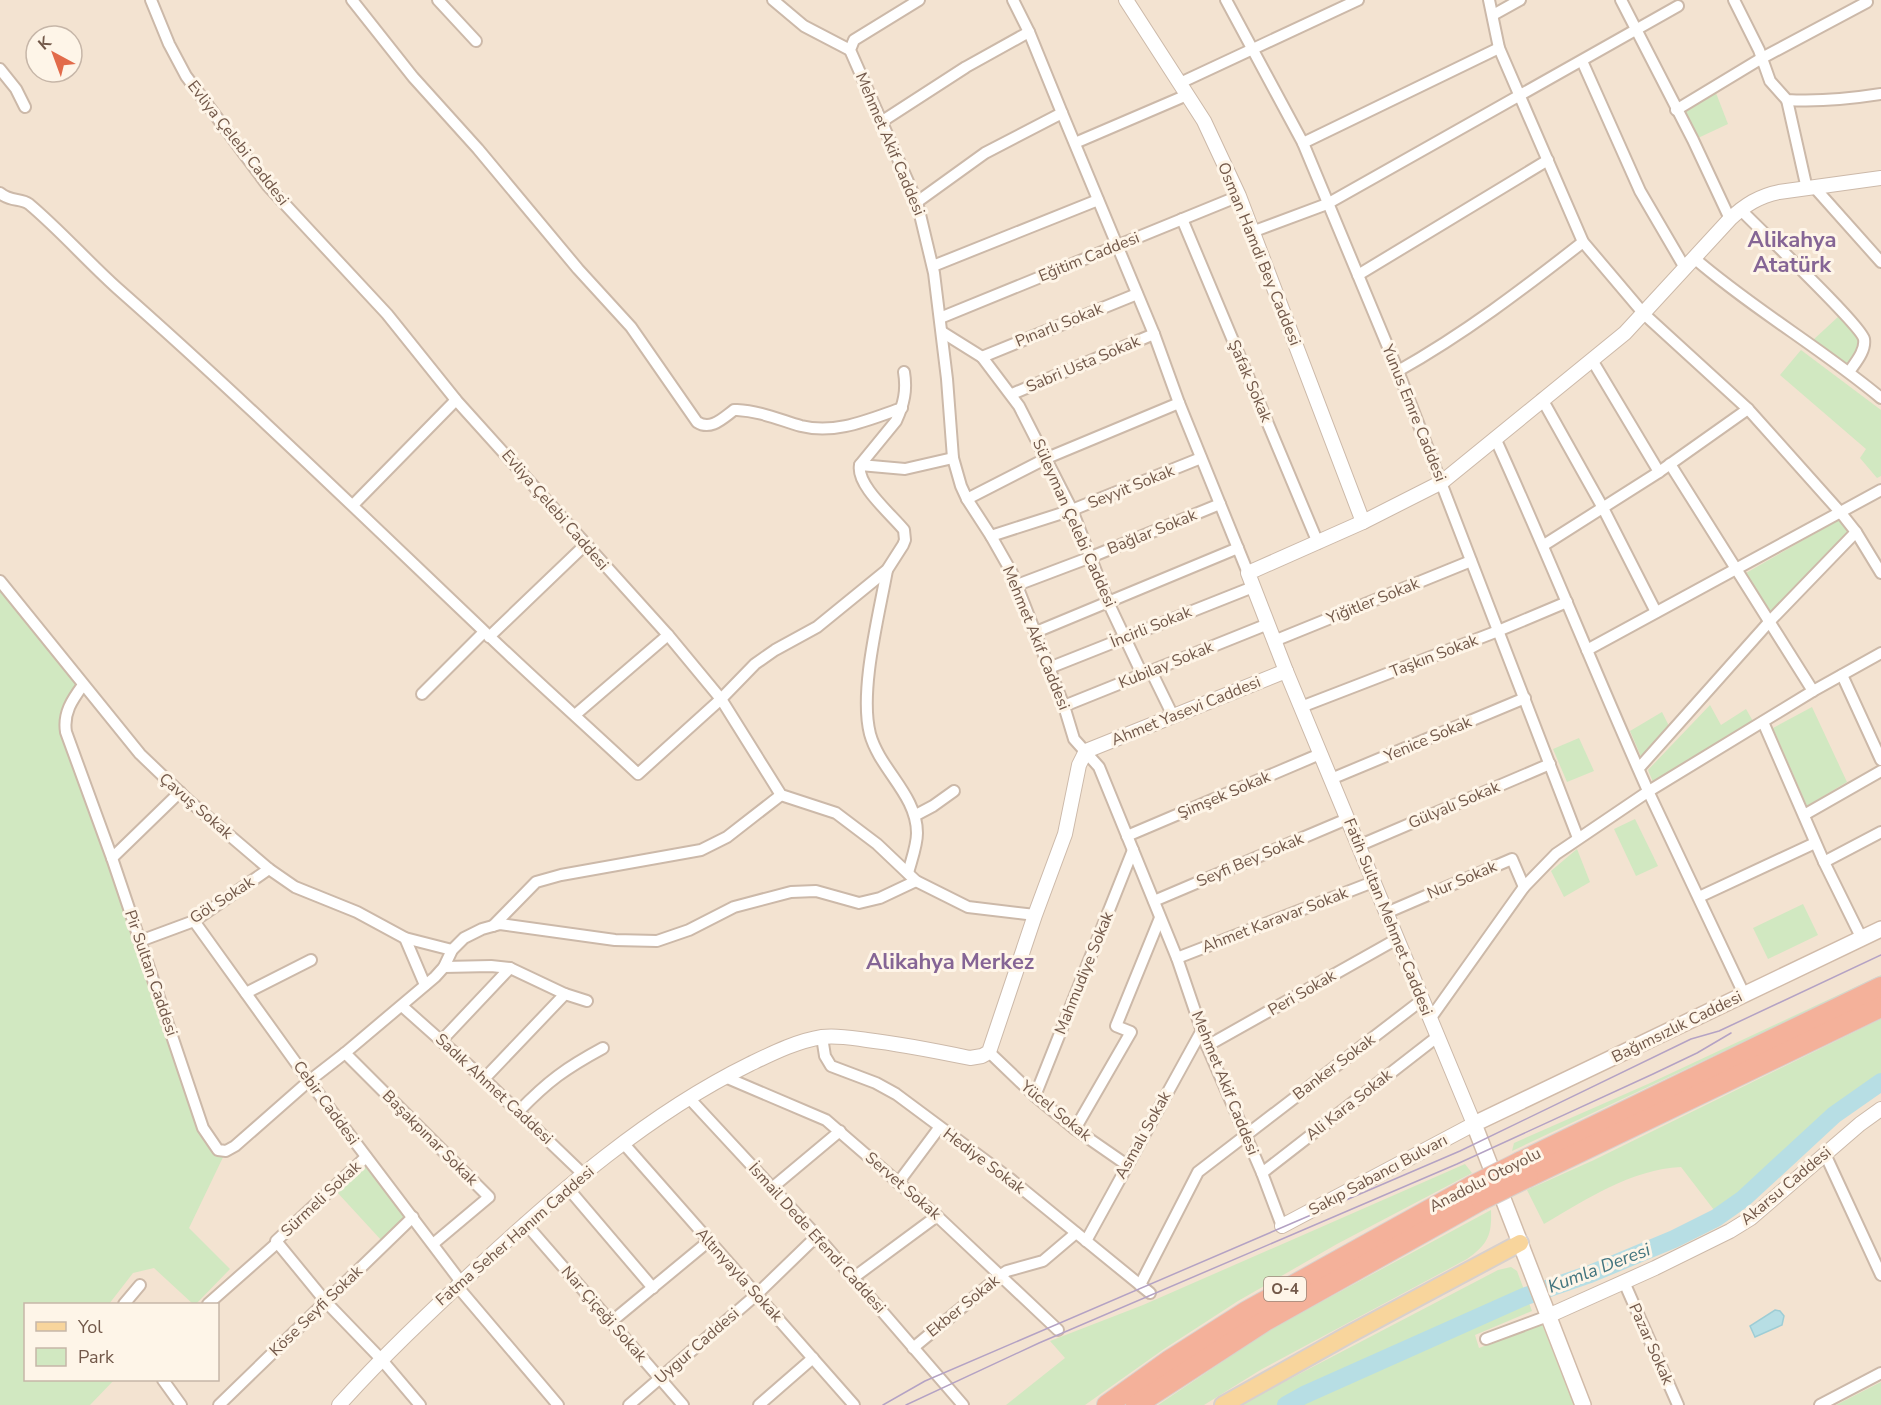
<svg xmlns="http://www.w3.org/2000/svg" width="1881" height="1405" font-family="'Nunito Sans',sans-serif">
  <rect width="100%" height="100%" fill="#fbf1e2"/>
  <path fill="#f3e3d1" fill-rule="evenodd" d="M0,0H1881V1405H0ZM36,36H72V72H36ZM26,1304H218V1380H26Z"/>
  <g fill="#d1e8c1">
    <polygon points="1716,93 1728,124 1698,138 1684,113"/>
    <polygon points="1839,316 1860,340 1860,345 1853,362 1848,364 1812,341"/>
    <polygon points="1801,350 1881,410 1881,476 1877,478 1860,458 1866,449 1780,375"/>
    <polygon points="1840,519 1849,533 1771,613 1746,573"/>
    <polygon points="0,581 83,685 65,717 203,1128 226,1151 189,1228 230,1269 196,1304 193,1304 154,1268 133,1273 109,1304 26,1304 26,1380 114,1380 90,1405 0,1405"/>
    <polygon points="1710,705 1721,725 1746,709 1754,723 1653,782 1648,770"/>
    <polygon points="1812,707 1847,782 1807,806 1773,728"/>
    <polygon points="1662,712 1670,728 1642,759 1630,731"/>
    <polygon points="1579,738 1594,771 1567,782 1553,749"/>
    <polygon points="1635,819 1658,866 1636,876 1614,829"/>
    <polygon points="1577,849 1590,882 1564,897 1551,871"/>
    <polygon points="1803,904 1818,935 1768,959 1753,928"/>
    <polygon points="1881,975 1881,977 1512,1151 1514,1143 1648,1084"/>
    <path d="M1881,1019V1074L1840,1102L1734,1198L1714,1210L1681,1167C1632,1169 1585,1200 1544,1224L1527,1190L1594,1160Z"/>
    <polygon points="363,1164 407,1218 382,1241 336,1191"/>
    <polygon points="1465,1164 1472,1173 1337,1244 1238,1301 1164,1349 1085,1405 1006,1405 1065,1358 1050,1341 1143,1305"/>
    <path d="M1491,1210C1492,1235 1488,1244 1467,1259L1262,1369L1204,1405H1158L1271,1329Z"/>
    <polygon points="1511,1267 1517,1271 1532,1311 1475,1335 1479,1348 1542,1324 1574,1405 1240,1405 1498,1270"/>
    <polygon points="1881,1382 1881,1405 1836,1405"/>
  </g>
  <polygon fill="#b7dee4" stroke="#9ecdd5" stroke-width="1.5" points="1775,1310 1780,1311 1784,1316 1782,1325 1755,1337 1750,1326"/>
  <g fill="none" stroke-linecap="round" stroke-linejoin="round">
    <polyline stroke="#b7dee4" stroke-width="18" points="1286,1405 1304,1395 1526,1296 1590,1274 1674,1239 1716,1218 1743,1199 1834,1115 1881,1082"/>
    <g stroke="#ccb9a9" stroke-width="14">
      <g id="minor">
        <polyline points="151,0 169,44 186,76 268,186 387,314 456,400 668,635 721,699 781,795 836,813 877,844 916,881 968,907 1035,915"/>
        <path d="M352,0L413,77L478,149L578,269L631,327L697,422C711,431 723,418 734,410H737C760,411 780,420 801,426C836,435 870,419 902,408"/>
        <polyline points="438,0 476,41"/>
        <polyline points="773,0 804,26 850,50"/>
        <polyline points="919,0 854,40 850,50 917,202 934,273 947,379 953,458 961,486 967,499 991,536 1012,573 1064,706 1074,739 1099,767 1177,958 1207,1046 1262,1173 1282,1226"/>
        <polyline points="1226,0 1303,143 1398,371 1578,838"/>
        <polyline points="1489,0 1499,48 1583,242 1644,314 1748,409 1841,513 1856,532 1881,573"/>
        <polyline points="1621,0 1693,140 1730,219"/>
        <path d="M1734,0L1759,50L1770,81L1787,100C1819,102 1849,99 1881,94"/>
        <polyline points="1493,15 1520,0"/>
        <polyline points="1582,61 1640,191 1685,268"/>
        <polyline points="0,69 16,89 25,107"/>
        <polyline points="1180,83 1358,0"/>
        <polyline points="1787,100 1807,189"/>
        <polyline points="1676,110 1762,58 1867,2"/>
        <polyline points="1062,113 1154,334 1179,403 1248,573"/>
        <polyline points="881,122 966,67 1029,32"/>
        <polyline points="1075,143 1187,95"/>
        <polyline points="1303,143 1499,48"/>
        <polyline points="1815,188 1881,262"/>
        <path d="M0,193C10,202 21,198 29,204C60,230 87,261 117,288C244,400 365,518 488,635C537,682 588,727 638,774L721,699L755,664L775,650L817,627L887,570L903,545L905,540L904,530C891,514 856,485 860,465L896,421C904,404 907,390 904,372"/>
        <polyline points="917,202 985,153 1062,113 1029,32 1013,0"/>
        <path d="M1740,209C1757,227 1861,325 1864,339C1866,351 1855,363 1849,372"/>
        <polyline points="1182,219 1318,543"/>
        <polyline points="1252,232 1327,204 1678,6"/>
        <path d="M1694,258C1753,309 1821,348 1881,398"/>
        <polyline points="933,266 1098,200"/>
        <polyline points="1358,275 1548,160"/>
        <polyline points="940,318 1239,196"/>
        <polyline points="942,332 982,357 1019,406 1072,510 1108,602 1142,674"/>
        <polyline points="982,357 1137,294"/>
        <polyline points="1592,360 1659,472"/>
        <path d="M1398,371C1464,334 1523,289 1583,242"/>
        <polyline points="1012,394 1154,334"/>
        <polyline points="1542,399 1603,508 1656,612"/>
        <path d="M1495,438C1549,556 1596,675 1649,793C1680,860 1713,927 1744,994"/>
        <polyline points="1670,464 1813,691"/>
        <polyline points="860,465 905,469 953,458"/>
        <polyline points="967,499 1047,458 1179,403"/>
        <polyline points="353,505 456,400"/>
        <polyline points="991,536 1072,510 1201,458"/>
        <polyline points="1544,545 1659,472 1748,409"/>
        <path d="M887,570C879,615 859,691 870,734C880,770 917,795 917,833C917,846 911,861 908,873"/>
        <polyline points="0,581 140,754 188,800 269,869 295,887 357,912 405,938 452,950"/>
        <polyline points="1017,585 1091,557 1220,504"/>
        <polyline points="1036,632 1238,548"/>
        <polyline points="489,637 585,545"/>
        <polyline points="1274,641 1471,561"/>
        <polyline points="1587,650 1881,490"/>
        <polyline points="1049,668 1253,587"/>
        <polyline points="1151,671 1173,716"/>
        <polyline points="1842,675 1881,760"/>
        <path d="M83,685C72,700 63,713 66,732L112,858L203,1128L218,1150L226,1151L235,1146L309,1081L345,1053L435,977L444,967L452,950L464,938L482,929L500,924L615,940L657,941L689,930L734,907L791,892L816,891L859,903L880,898L916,881"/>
        <polyline points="422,694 484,632"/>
        <polyline points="1064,706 1268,624"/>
        <polyline points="1301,707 1498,631 1567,602"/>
        <polyline points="575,715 668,635"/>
        <polyline points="1763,722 1824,862 1862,939"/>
        <polyline points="1639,768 1770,621 1856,532"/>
        <polyline points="1331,779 1525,698"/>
        <polyline points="916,815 933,806 954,791"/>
        <polyline points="1804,815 1881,771"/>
        <polyline points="1127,836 1320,754"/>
        <polyline points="1358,846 1550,764"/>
        <polyline points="112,858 180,792"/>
        <polyline points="1824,862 1881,832"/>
        <polyline points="1699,897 1815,843"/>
        <polyline points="1154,901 1347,819"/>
        <polyline points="1386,913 1512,859 1524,887"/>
        <polyline points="194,921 309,1081 461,1282"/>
        <polyline points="493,926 536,882 561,875 701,850 727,837 781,795"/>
        <polyline points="405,938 425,985"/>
        <polyline points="140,941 194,921 269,869"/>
        <polyline points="1177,958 1373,882"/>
        <polyline points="444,967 491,966 510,968 565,994 587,1001"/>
        <polyline points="246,993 311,960"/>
        <polyline points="402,1006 484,1079 583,1174"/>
        <polyline points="1430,1019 1524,887 1556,854 1649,791 1813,691 1881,653"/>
        <polyline points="822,1037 825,1056 831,1066 876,1083 896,1094 1009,1178 1150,1293"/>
        <polyline points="442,1040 510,968"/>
        <polyline points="1207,1046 1397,939"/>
        <polyline points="989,1052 1035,1096 1075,1129 1127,1165"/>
        <polyline points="345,1053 489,1197 433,1244"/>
        <polyline points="725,1077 826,1120 937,1216 1058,1330"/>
        <polyline points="484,1079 565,994"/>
        <polyline points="1035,1096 1133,850"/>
        <polyline points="689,1098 817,1236 963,1405"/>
        <path d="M519,1111C548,1081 566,1068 603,1048"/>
        <polyline points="1075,1129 1131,1032 1116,1026 1160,918"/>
        <polyline points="624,1144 854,1405"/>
        <polyline points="1825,1154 1881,1275"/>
        <polyline points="366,1157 276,1241 326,1302 381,1359 420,1405"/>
        <polyline points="1262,1173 1437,1037"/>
        <polyline points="898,1183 939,1128"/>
        <polyline points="567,1187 653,1288"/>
        <polyline points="773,1187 840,1131"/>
        <polyline points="525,1223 683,1405"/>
        <polyline points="1086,1241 1202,1030"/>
        <polyline points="853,1278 937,1216"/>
        <polyline points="1624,1282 1678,1405"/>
        <polyline points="1140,1285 1198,1172 1422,1000"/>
        <polyline points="457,1286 558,1405"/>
        <polyline points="124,1304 140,1285"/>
        <polyline points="208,1304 277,1243"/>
        <polyline points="611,1322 709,1241"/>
        <polyline points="1486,1339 1548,1316"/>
        <polyline points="913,1348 1001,1275 1007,1271 1043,1261 1076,1233"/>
        <polyline points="163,1380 181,1405"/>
        <polyline points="219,1405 413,1217"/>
        <polyline points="629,1405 756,1295 817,1236"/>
        <polyline points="759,1405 813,1358"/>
        <polyline points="1820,1405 1881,1373"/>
      </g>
    </g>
    <g stroke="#ccb9a9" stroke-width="16">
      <g id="tertiary">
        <polyline points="1126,0 1204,121 1239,196 1363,522"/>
        <path d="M1282,1226L1474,1124L1286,671L1248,573L1363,522L1442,482L1625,333L1730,219C1745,205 1759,196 1779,192L1881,178"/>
        <polyline points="1548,1316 1655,1268 1730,1231 1751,1218 1860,1124 1881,1109"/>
        <path d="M339,1405C383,1356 430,1312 478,1267C560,1191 648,1114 750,1064C773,1053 797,1041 822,1037C837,1035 852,1038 867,1040C902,1044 936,1051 970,1058L982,1056L989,1052L1035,915L1065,834L1079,765L1086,751L1286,671"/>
      </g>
    </g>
    <g stroke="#d1bba9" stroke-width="18">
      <polyline id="secondary" points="1583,1405 1474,1124 1881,929"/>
    </g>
    <g stroke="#d8d0cc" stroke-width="20">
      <polyline id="primary" points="1223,1405 1348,1335 1520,1243"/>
    </g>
    <g stroke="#d8d0cc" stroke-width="22">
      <g id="motorway">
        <polyline points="1520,1162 1881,987"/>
        <polyline points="1528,1177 1881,1007"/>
        <polyline points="1107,1405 1170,1360 1247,1311 1472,1186"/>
        <polyline points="1136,1405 1265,1321 1481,1200"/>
      </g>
    </g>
    <use href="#minor" stroke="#fff" stroke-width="10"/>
    <use href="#tertiary" stroke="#fff" stroke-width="14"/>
    <use href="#secondary" stroke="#fff" stroke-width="15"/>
    <use href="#primary" stroke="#f8d59c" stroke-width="16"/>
    <use href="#motorway" stroke="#f4b19a" stroke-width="20"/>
    <g stroke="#b4a2c4" stroke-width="1.5">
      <polyline points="883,1405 925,1381 1460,1151 1691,1039 1719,1031 1881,955"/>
      <polyline points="906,1405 1039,1343 1457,1164 1653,1074 1697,1053 1731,1033"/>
    </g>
    <g stroke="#d8d0cc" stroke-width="22" stroke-linecap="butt">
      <g id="motorway-bridge">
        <polyline points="1472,1186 1520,1162"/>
        <polyline points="1481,1200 1528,1177"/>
      </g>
    </g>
    <use href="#motorway-bridge" stroke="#f4b19a" stroke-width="20"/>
  </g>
  <g text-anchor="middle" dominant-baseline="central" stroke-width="6" stroke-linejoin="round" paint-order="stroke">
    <rect fill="#fef5e8" stroke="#9c8779" stroke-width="1.5" x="1264" y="1277" width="42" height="24" rx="4.5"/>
    <g font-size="15" font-weight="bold" fill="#725849">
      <text x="1285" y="1289">O-4</text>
    </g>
    <g font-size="16" fill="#725849" stroke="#fef5e8">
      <text transform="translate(238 143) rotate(52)">Evliya Çelebi Caddesi</text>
      <text transform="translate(890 144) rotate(67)">Mehmet Akif Caddesi</text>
      <text transform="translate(1259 254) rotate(68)">Osman Hamdi Bey Caddesi</text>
      <text transform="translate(1089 257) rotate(-22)">Eğitim Caddesi</text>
      <text transform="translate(1059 325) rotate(-22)">Pınarlı Sokak</text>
      <text transform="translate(1083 364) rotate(-23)">Sabri Usta Sokak</text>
      <text transform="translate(1250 381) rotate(67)">Şafak Sokak</text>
      <text transform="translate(1414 413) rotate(68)">Yunus Emre Caddesi</text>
      <text transform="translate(1131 487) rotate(-22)">Seyyit Sokak</text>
      <text transform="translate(555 510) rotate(49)">Evliya Çelebi Caddesi</text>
      <text transform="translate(1074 523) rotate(66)">Süleyman Çelebi Caddesi</text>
      <text transform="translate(1152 532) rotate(-22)">Bağlar Sokak</text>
      <text transform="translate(1373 601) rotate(-22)">Yiğitler Sokak</text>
      <text transform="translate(1151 627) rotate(-22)">İncirli Sokak</text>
      <text transform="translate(1036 638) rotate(68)">Mehmet Akif Caddesi</text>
      <text transform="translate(1434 656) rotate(-21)">Taşkın Sokak</text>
      <text transform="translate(1166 665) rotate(-22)">Kubilay Sokak</text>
      <text transform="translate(1186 711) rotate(-22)">Ahmet Yasevi Caddesi</text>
      <text transform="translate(1428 739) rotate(-23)">Yenice Sokak</text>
      <text transform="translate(1224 795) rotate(-23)">Şimşek Sokak</text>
      <text transform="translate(1454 805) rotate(-23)">Gülyalı Sokak</text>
      <text transform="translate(196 806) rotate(41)">Çavuş Sokak</text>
      <text transform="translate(1250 860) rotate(-23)">Seyfi Bey Sokak</text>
      <text transform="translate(1462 880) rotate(-23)">Nur Sokak</text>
      <text transform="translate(222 900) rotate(-33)">Göl Sokak</text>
      <text transform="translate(1388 917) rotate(68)">Fatih Sultan Mehmet Caddesi</text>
      <text transform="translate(1275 920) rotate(-21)">Ahmet Karavar Sokak</text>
      <text transform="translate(151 973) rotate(71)">Pir Sultan Caddesi</text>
      <text transform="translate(1084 973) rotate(-68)">Mahmudiye Sokak</text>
      <text transform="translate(1302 993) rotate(-30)">Peri Sokak</text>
      <text transform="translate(1677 1027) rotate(-26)">Bağımsızlık Caddesi</text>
      <text transform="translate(1334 1067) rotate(-37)">Banker Sokak</text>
      <text transform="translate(1225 1083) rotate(68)">Mehmet Akif Caddesi</text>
      <text transform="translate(494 1089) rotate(43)">Sadık Ahmet Caddesi</text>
      <text transform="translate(326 1103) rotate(54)">Cebir Caddesi</text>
      <text transform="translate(1349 1105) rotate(-38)">Ali Kara Sokak</text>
      <text transform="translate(1056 1111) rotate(39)">Yücel Sokak</text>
      <text transform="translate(1143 1135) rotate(-61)">Asmalı Sokak</text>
      <text transform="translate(430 1138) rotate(45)">Başakpınar Sokak</text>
      <text transform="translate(984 1161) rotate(37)">Hediye Sokak</text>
      <text transform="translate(1378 1175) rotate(-28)">Sakıp Sabancı Bulvarı</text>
      <text transform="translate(1485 1180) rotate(-27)">Anadolu Otoyolu</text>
      <text transform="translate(903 1186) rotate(41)">Servet Sokak</text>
      <text transform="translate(1786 1186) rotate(-40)">Akarsu Caddesi</text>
      <text transform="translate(321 1199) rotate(-43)">Sürmeli Sokak</text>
      <text transform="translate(515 1236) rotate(-41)">Fatma Seher Hanım Caddesi</text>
      <text transform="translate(817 1238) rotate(48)">İsmail Dede Efendi Caddesi</text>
      <text transform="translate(739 1275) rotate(48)">Altınyayla Sokak</text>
      <text transform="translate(963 1306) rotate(-39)">Ekber Sokak</text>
      <text transform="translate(316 1311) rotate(-44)">Köse Seyfi Sokak</text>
      <text transform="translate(604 1314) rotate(49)">Nar Çiçeği Sokak</text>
      <text transform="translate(1651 1344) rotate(66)">Pazar Sokak</text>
      <text transform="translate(697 1346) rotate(-41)">Uygur Caddesi</text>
    </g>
    <g font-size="18" font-style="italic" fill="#41747e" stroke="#fef5e8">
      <text transform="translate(1599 1268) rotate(-21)">Kumla Deresi</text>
    </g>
    <g font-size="22" font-weight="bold" fill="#856595" stroke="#fef5e8">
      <text x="1792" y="240">Alikahya<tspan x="1792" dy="25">Atatürk</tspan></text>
      <text x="950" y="962">Alikahya Merkez</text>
    </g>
  </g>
  <rect x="24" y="1303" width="195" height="78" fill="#fef5e8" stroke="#c6b6a8" stroke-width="1.5"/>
  <rect x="36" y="1322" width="30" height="9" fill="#f8d59c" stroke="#c6b6a8" stroke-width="1.5"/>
  <text x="78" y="1333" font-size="18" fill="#725849">Yol</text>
  <rect x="36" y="1348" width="30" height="18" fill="#d1e8c1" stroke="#c6b6a8" stroke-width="1.5"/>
  <text x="78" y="1363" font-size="18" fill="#725849">Park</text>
  <g transform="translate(54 54) rotate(319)"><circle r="28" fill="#fef5e8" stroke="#c6b6a8" stroke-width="1.5"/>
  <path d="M0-4.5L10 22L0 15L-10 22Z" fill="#e26b4a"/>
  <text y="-9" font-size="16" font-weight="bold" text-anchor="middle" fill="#725849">K</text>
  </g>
</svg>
